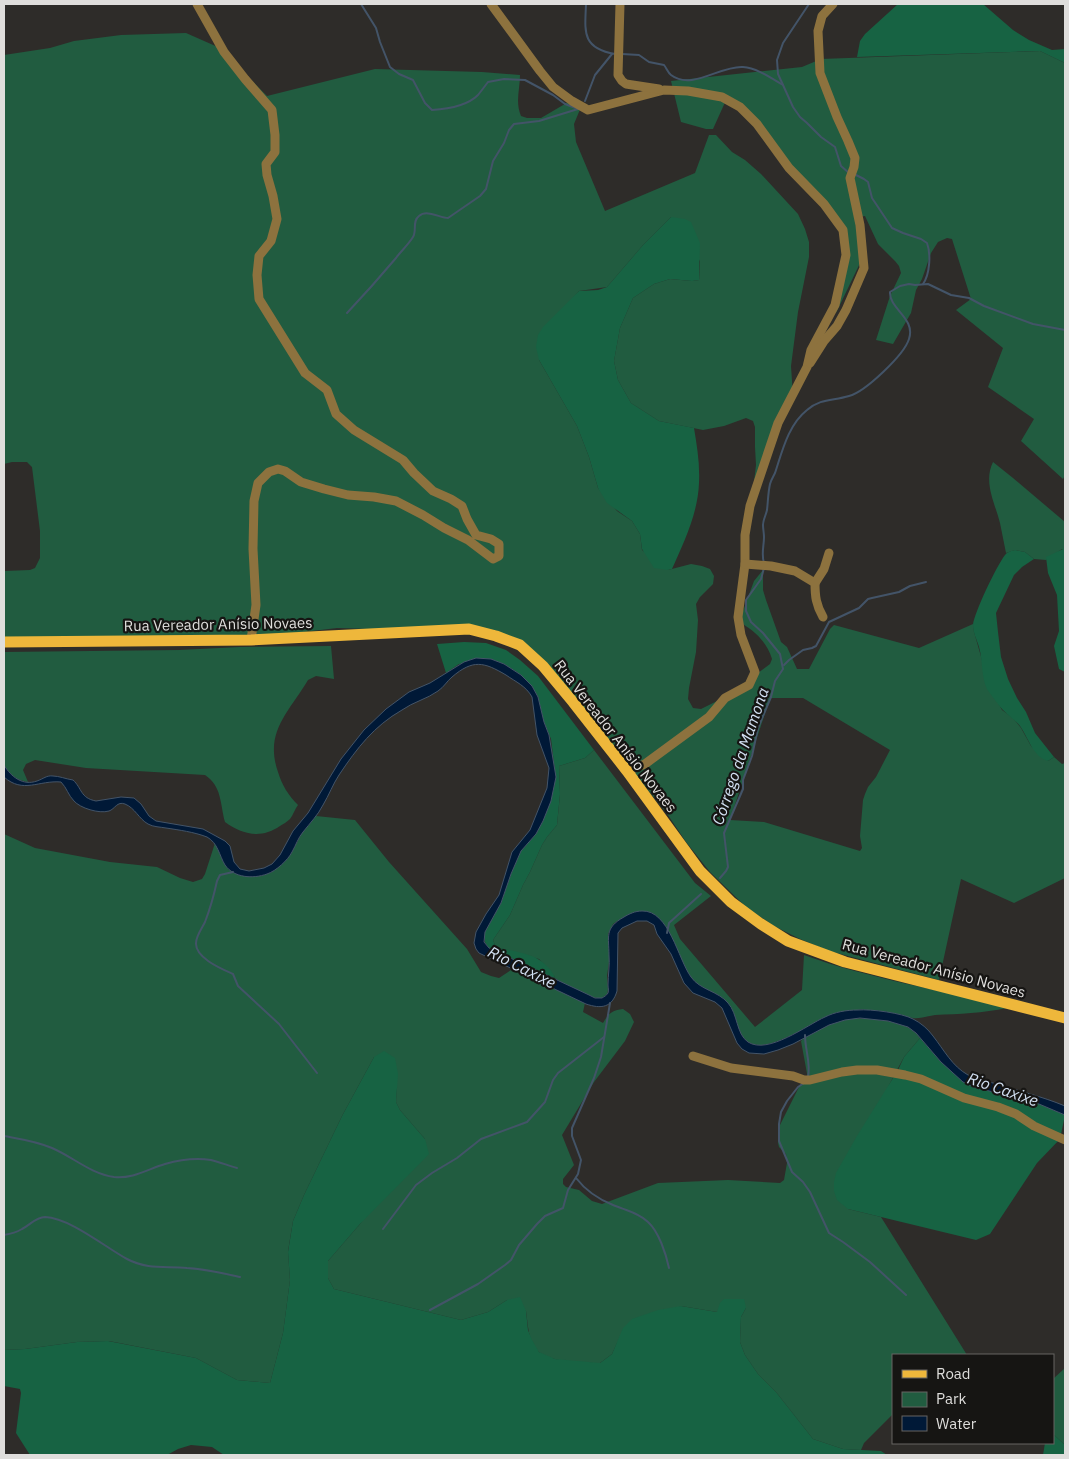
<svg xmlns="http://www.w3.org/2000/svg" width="1069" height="1459" font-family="'IBM Plex Sans',sans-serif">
  <rect width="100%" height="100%" fill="#2e2c29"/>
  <g fill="#215c40" fill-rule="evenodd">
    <path d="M186,33L220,48L267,96L375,69L482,72L520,75C520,89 515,102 521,116L527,118H541L570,101L581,107L574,124L576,142L605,211L695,173L709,135H716L732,152L745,160L761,174L798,214L805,229L809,242V257L798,312L791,366L793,396L754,482L756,465L755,447V427L753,421L746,418L724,426L703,430L659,421L631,403L618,380L614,361L620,328L633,298L654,284L670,279L692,281L699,280L700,261L671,217L643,245L607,287L579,291L567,305L539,360L577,426L589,457L598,488L617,511L632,521L640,534L642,550L668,570L691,564L702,566L710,569L714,576L713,584L700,597L696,604L698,620L696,652L689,688L688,699L693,708L701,709L727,696L770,664L772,659C767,642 754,630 739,622L754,581L763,570V590L766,600L781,642L787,647L797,669H809L830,629L834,625L919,648L973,624L974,632L982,660L996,699L1002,710L1013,718L1021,728L1031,746L1048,761L1054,757L1062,764L1065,763V878L1014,903L961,879L939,980L829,951L800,939L774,926L746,907L710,872L686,842L666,812L587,716L508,637L407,630L337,628L254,638L4,643V571L30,570L35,568L40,558V531L32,467L27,462H12L4,464V55L50,48L74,41L121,35ZM770,698H803L890,750L876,777L868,787L865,794L863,800L860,836L862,848L860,851L764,822L730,820Z"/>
    <polygon points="1040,51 1065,63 1065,475 1063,479 1021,441 1034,419 988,387 1003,348 956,310 971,299 952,239 947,238 938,242 931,253 922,279 916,290 911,313 893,344 876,340 890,296 901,273 899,266 895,261 878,244 865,216 859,217 862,259 836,313 839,285 845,249 833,213 744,111 727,98 713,129 706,129 681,122 671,81 802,67 821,59"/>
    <path d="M993,462L1013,478L1065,522V549H1062L1046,560L1034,559L1025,552L1015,550L1006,553C1004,543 1002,533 1000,523C995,503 983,482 993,462Z"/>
    <path d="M331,646L334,679L316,676L308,680C289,712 264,732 278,772C282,785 288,795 298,805C295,809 293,815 290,819C287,822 283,824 280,826C261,839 243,835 225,822C220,804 222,786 205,775L86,768L35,760L26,764L23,770L28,782C16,780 10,775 4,765V652L179,650L240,647Z"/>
    <path d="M594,750L695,883L711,896L674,925L680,939L755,1027L802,990L804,955C870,979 940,989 1007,1008C983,1013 959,1014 935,1015C928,1016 919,1019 913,1018C905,1017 898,1014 891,1013C875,1010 857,1008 841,1012C819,1016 767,1058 747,1041C738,1034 735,1014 728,1004C720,991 701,991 691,978C676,958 674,925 650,912L617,921L613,924L608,934L610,955L607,976L608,990L607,994L602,998C588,999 567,985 554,978L555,977L539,959L500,948L495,945L493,940L510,915L523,885L530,872L542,845L547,837L557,825L560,794L559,766L585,758Z"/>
    <path d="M316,816L355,820L389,862L467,949L481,972L491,976L499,978L511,970H515L585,1003L583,1012L603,1023C608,1014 612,1010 623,1009L630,1014L634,1022L625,1041L594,1082L562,1135L574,1165L563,1179V1184L566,1187L579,1190L592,1201L602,1204L658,1183L728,1180L780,1183L784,1180L787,1163L786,1154L779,1147L778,1143L779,1127L800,1085L808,1079L801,1041L804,1038C816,1032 827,1025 839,1021C857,1016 892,1019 909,1028C913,1030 917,1034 920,1038L904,1057L889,1085L848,1209L881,1217L967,1355H893V1414L864,1443L861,1450L843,1449L813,1439L776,1392L758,1374L745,1355L740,1342L741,1317L746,1308L717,1312L681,1306L617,1343L612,1354L600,1363C586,1363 549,1362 539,1352C528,1342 528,1324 526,1311L507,1300L488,1312L461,1320L334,1289L328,1278V1261L360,1224L425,1139L400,1110L396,1102L397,1083L374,1057L342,1116L304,1195L293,1221L288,1251L290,1280L283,1333L270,1383L237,1380L196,1358L109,1341L77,1342L25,1349L4,1350V834L35,848L110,862L157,867L180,878L193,882L202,879L205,874L215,843L225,864L232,872L241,875L261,876L272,872L291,854L302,833Z"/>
    <polygon points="1065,1368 1065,1445 1053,1434 1053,1379"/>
  </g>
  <g fill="#176343">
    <polygon points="898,4 983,4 1013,30 1029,40 1052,50 1065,49 1065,63 1040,51 857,57 860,41 865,34"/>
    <path d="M671,217L685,219L691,222L700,243L699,280L692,281L670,279L654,284L633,298L620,328L614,361L618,380L631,403L659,421L694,428C697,446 700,464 699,483C698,513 684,542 672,569L668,570L654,568L642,549L640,534L632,521L607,503L598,488L589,457L577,426L539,360L536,347L538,335L543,327L579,291L598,290L607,287L643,245Z"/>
    <polygon points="1063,549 1065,549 1065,672 1059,669 1054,646 1059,631 1057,595 1048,573 1046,557"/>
    <path d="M1015,550L1025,552L1034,559L1022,567L1014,575L996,613L998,632L1001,657L1008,679L1017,698L1026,712L1035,733L1054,757L1048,761C1033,757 1028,737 1020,726C1015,720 1009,716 1003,710C1000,707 989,692 987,689C981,676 983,661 979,647C977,640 973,633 973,625C974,613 997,565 1005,555C1007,552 1011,551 1015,550Z"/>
    <path d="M464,642L486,643L506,650L520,660L538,676L594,750L585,758L559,766L560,794L557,825L547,837L542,845L530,872L523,885L510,915L493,940L495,945L500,948C524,954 542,954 555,977L554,978L489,948C484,943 484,939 485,932L501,903L511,874L521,851L536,834L543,821L548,807L554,788L555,771L551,739L544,722L538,697L532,686L521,675L504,664L491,659L459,664L446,673L437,644Z"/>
    <polygon points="920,1038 941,1062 974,1087 1039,1104 1065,1115 1060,1139 1037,1163 990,1234 976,1240 848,1209 837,1200 834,1191 834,1182 836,1173 857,1136 898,1070 904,1057"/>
    <polygon points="384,1051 395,1058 398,1074 396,1102 400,1110 425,1139 429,1154 360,1224 328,1261 328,1278 334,1289 461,1320 488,1312 507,1300 520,1297 526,1311 528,1330 532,1340 539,1352 555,1359 600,1363 612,1354 623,1328 632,1319 658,1310 681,1306 717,1312 720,1303 724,1299 744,1299 746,1308 741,1317 740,1342 745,1355 758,1374 776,1392 813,1439 843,1449 881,1451 887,1455 224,1455 212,1447 191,1445 178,1449 167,1455 30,1455 16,1433 21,1393 20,1389 4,1386 4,1350 25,1349 77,1342 108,1341 196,1358 237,1380 270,1383 283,1333 290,1280 288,1252 293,1221 304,1195 342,1116 374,1057"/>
    <polygon points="1053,1434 1065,1445 1065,1455 1043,1455 1045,1443 1053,1443"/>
  </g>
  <path fill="#001937" stroke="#435468" d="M476,658L491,659L504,664L521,675L532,686L538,697L544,722L549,735L556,777L551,801L543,821L536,834L521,851L511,874L501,903L485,932L484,942L489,948L589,995L595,998H602C605,996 606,996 608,993C609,990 608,988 608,985C608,975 610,965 609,955C609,937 604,928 624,917C629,914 635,911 642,911C669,910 678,959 691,977C700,990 718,991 728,1003C738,1014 736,1034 748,1042C768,1055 807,1025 825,1017C835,1012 846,1010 858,1010C871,1009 902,1013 913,1019C921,1023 928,1029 933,1036C944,1050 952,1066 968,1075C976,1079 985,1081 993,1083C1018,1091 1041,1096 1065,1106V1115L1039,1104L974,1087L963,1082L941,1062L916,1033L908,1027L888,1021L860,1018L845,1020L829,1025L793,1044L778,1050L764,1054L749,1053L742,1049L737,1043L722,1008L715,1002L693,993L684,983L671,954L657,934L654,925L647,921H637L622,928L618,933L617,991C612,1008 601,1009 586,1004L479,953L476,949L474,943L476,932L486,914L499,895L512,852L530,830L547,788L549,768L537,735L532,697C526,686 516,682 506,675C484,662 473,659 452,677C447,681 444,687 438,691C427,699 413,702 402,710C374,726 357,748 339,775C333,784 329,795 323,805C318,815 310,823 303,832C298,838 296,845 292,852C288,860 276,871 267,874C253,879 234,878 225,865C219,855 218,843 207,837C194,832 179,830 166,828C161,827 153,827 148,824C139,819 135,808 125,804C117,801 115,809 109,811C99,814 80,808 74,801C68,795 67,788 61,782C39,780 23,794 4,777V765C11,777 23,786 37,781C43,779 47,775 53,776C59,776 66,779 73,780C82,788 80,798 96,801L121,797L134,798L141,804L149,816L156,821L203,829L225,841L230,846L234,862L240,869L249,871L264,868L272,864L280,855L293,831L308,813L341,759L364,730L386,709L409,692L430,683L464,662Z"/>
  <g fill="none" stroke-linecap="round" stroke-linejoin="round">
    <g stroke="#435468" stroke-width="2">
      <path d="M361,4L376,28L380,42L390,67L399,74L413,80L425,103L432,110C448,109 467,106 478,95C482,90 485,86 488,82L504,79L525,80L553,95L565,104L578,109"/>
      <path d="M586,4C585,31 581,48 615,54"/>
      <polyline points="809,4 783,43 777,60 778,74 793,107 800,117 807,123 821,137 835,147 841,166 849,173"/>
      <path d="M622,54L639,55L649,62L664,65C667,69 668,73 671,75C692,91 721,65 743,67C757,68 771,78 783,85"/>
      <polyline points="585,101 595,75 612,54"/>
      <path d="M854,174L864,179L868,182L872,198L892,228L903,233L921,239L927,243C931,254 930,274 923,284"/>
      <path d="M347,313C364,295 380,277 396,258C401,251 408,245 413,237C417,231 412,221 419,216C427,209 440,218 448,218L480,196L486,189L493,161L504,143L509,130L514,124L539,121L578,109"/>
      <path d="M764,563C761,554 764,546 764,537C764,533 763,529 763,525C763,520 766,515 767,510C768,502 768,493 770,484C771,480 773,477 775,473C782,452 788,425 807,410C821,398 833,401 849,396C865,392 904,355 909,339C916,318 889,309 890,292L900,286L909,284L915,285L928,284L951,295L969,298L984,306L1033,324L1065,330"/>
      <polyline points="784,665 789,660 803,650 812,648 816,646 829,622 859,608 868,599 872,598 899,592 910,586 926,582"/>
      <path d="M233,872L220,875L217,881C214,895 210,909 205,922C202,928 196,936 196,943C195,958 222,969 233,974L238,986L279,1024L317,1073"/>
      <polyline points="720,878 726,871 728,867 724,833 743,789 743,780 752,756 758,728 771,697 775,681 783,669 780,654 763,633 751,622 746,611 746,600 761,579 764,568"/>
      <polyline points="667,933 669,923 701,894"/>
      <path d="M805,1035C805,1050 811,1063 808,1077"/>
      <polyline points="804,1083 798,1087 787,1101 781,1112 779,1124 779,1141 792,1172 803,1182 810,1192 829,1233 843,1242 870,1262 906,1295"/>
      <path d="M4,1136C20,1139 36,1141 52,1148C73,1157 91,1174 114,1177C133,1179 148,1169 165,1164C179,1160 197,1158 211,1160C220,1162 229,1166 237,1168"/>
      <path d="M576,1178C586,1191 598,1199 613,1205C625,1210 639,1213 648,1222C659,1232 666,1254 669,1268"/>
      <polyline points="383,1229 416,1185 432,1173 457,1158 481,1139 527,1122 545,1102 553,1080 558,1073 604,1037"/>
      <path d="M4,1235C10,1234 17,1232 22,1229C30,1225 36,1217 45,1217C70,1218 105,1247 127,1259C148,1270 165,1266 187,1268C205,1269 222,1273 240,1277"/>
      <polyline points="430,1310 478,1284 505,1265 511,1260 519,1245 537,1224 545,1216 563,1208 568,1190 578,1174 581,1160 572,1136 572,1128 594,1078 601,1057 610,1003"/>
    </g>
    <g stroke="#8d723e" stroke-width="9">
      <polyline points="197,4 224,52 245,79 272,110 275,135 275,152 266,164 267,175 273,196 277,219 271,241 259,256 257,275 259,299 305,373 327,390 336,414 354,430 403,460 414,473 433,491 451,499 462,506 467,519 476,535 491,539 499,544 499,556 493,559 468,540 444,528 423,515 396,501 374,497 348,495 324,489 301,482 285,471 278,469 269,472 258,483 254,501 253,549 256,605 251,640"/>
      <polyline points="491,4 540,71 553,87 572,101 588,110 664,90 688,91 722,97 740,107 757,124 789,168 824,204 843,230 846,255 835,305 811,350 807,367 778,423 750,506 745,535 745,564 738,617 741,635 755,672 749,685 725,698 709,717 645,764 627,771"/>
      <polyline points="620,4 618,75 622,81 626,84 659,89"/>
      <polyline points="810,363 824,341 837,326 846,310 864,268 860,225 850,178 854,167 855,158 848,141 837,117 820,73 818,31 822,16 833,4"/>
      <path d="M745,564L771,566L795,571L815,583C815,596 816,605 823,617"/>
      <polyline points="815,583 824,569 829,553"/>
      <polyline points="693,1056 731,1068 793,1076 804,1080 810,1080 842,1072 857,1070 877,1070 905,1075 921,1079 964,1098 998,1107 1016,1114 1034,1126 1065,1140"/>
    </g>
    <polyline stroke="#eeb73b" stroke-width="11" points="4,642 251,640 469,629 496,636 520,645 543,666 573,702 627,771 700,871 731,902 761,924 788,941 845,962 1065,1018"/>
  </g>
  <g text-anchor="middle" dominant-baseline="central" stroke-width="4.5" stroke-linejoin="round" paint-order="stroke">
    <g font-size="15" fill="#dfdedc" stroke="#161513">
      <text transform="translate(218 624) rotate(-1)">Rua Vereador Anísio Novaes</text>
      <text transform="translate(616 736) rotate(52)">Rua Vereador Anísio Novaes</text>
      <text transform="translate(934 968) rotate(15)">Rua Vereador Anísio Novaes</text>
    </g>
    <g font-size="16" font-style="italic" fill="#d2e0f2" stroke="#161513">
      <text transform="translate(740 756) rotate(-71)">Córrego da Mamona</text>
      <text transform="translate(522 967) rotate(27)">Rio Caxixe</text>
      <text transform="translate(1003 1089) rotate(19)">Rio Caxixe</text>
    </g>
  </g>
  <rect width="1069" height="1459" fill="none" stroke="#dfdedc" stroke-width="10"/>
  <rect x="892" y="1354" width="162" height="90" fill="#161513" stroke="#666563"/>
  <rect x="902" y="1370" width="25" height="8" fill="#eeb73b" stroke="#666563"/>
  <text x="936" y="1379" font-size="15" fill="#dfdedc">Road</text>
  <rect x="902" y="1392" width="25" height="15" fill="#215c40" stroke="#666563"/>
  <text x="936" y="1404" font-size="15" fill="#dfdedc">Park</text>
  <rect x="902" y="1416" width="25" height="15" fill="#001937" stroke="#666563"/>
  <text x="936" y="1429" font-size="15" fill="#dfdedc">Water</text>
</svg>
